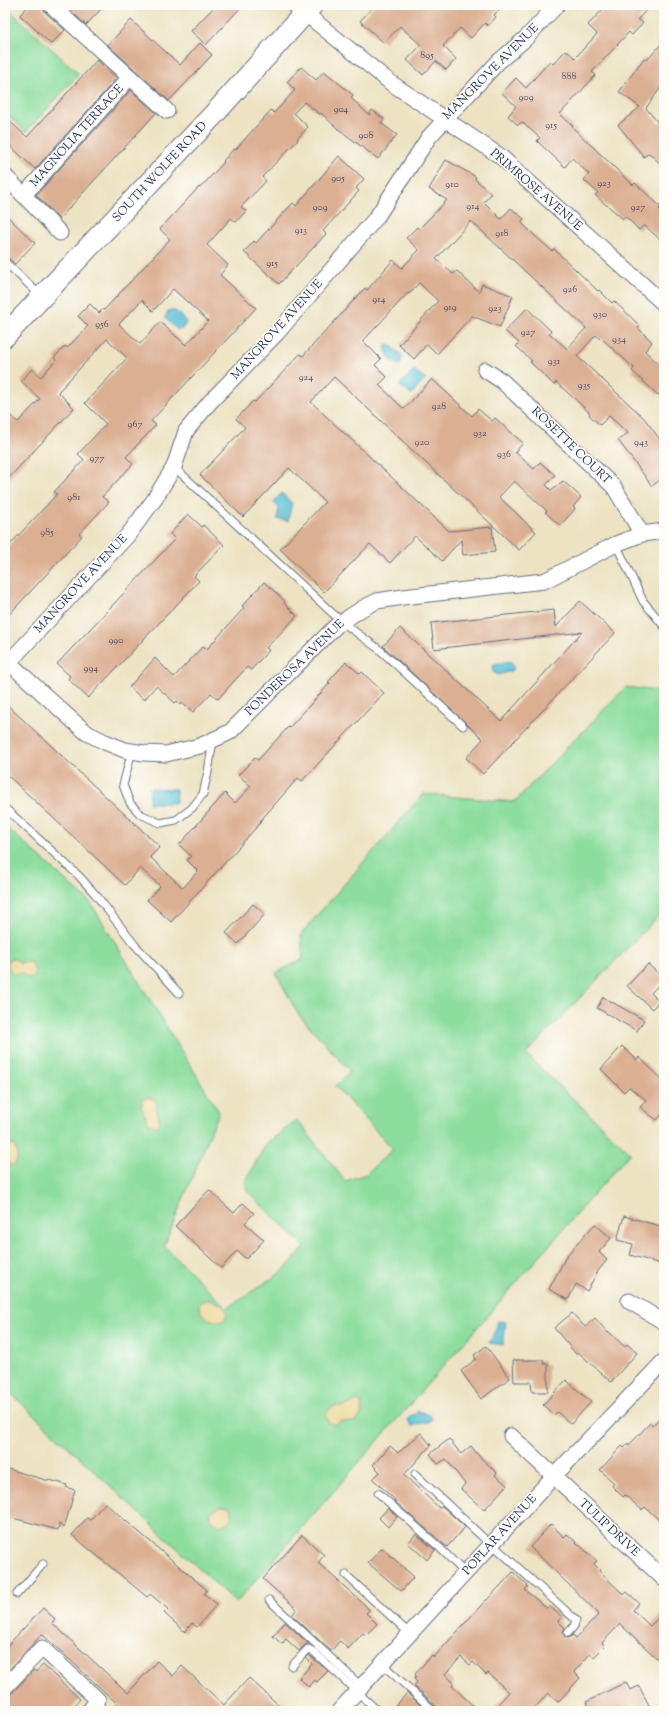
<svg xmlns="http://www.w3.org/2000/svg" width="669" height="1716" font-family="'Sorts Mill Goudy',serif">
  <rect width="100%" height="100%" fill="#fdfcf7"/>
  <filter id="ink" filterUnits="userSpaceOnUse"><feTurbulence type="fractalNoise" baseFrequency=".025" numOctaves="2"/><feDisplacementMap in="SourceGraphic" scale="8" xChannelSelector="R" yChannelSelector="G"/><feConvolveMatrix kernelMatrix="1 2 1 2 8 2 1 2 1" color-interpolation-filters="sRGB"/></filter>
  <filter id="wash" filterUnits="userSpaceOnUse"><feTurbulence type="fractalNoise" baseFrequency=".012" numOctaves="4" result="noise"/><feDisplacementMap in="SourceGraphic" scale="16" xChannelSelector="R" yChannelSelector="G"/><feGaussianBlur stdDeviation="0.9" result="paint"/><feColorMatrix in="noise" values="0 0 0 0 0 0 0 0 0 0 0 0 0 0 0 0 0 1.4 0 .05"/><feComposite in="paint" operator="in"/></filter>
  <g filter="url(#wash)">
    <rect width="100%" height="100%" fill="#ede3c3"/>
    <g fill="#8cdd9e" stroke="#54867e">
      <polygon points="5,6 79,74 26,132 5,112"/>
      <polygon points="626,687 664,692 664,910 526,1054 630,1153 236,1603 5,1388 5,826 90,902 219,1112 164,1246 227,1308 283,1271 305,1247 249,1193 245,1182 266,1144 297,1120 345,1181 366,1174 393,1149 335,1086 350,1071 298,1014 276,973 303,959 301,934 423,794 514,802"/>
    </g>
    <g fill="#eeda9e" stroke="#84847e">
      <path d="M12,958L17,960L20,963L31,962L35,971L34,975L29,978L21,973L14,974C9,971 7,966 8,960Z"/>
      <polygon points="149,1097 157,1102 157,1112 160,1121 157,1126 149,1124 141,1107 143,1099"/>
      <path d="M9,1144L15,1145C17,1152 19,1161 13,1166L5,1162V1147Z"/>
      <path d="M210,1300L220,1304L227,1311V1315L223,1321C212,1323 199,1316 199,1305L202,1301Z"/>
      <path d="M357,1400L361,1402L362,1412C357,1424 353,1423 341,1421L335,1425L328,1422L326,1415L329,1409L335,1406H346Z"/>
      <path d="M220,1506L230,1507C236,1515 228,1525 219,1526L212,1521L210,1513Z"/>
    </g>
    <g fill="#58bfd5" stroke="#3a779a">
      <path d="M172,310C178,312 184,317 186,323L182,329L177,330L165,318L168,311Z"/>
      <path d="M389,344L403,356L400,365C392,363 384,354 386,345Z"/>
      <polygon points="414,370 426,379 411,395 400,386 401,383"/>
      <polygon points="282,493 292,503 288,521 277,519 279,508 273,502"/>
      <polygon points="510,661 514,665 514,669 511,671 498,675 492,671 494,664"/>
      <polygon points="150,788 176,789 176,803 149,803"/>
      <polygon points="498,1321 506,1322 503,1345 489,1343 494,1335"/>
      <polygon points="418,1411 430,1415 432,1419 431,1421 412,1426 408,1420 412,1415 416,1414"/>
    </g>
    <g id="blocks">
      <g fill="#dbaf92" fill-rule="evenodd">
        <polygon points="29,5 42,5 45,12 65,30 51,44 20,15"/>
        <polygon points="64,5 105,5 86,25"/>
        <polygon points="216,5 243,5 206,45 191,31"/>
        <polygon points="375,5 504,5 494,15 496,17 488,26 485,23 471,38 460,28 443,46 456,59 446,70 436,61 423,75 407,60 421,45 400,26 384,43 360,21"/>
        <polygon points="607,5 651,5 638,19 643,23 632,35 629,32 592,72 596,75 560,114 573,126 572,127 633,185 635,183 661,207 659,209 664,213 664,243 644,225 639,230 625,216 623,219 607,205 606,205 595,195 598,193 584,180 589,174 572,158 565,167 537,141 540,138 522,122 518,125 508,116 516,106 502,93 516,78 526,88 550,61 553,64 566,50 575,58 597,34 588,25"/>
        <polygon points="131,20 180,65 200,43 212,55 169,101 108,45"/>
        <polygon points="664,41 664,83 646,108 659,124 664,121 664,167 649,153 644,157 618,125 640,107 619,92 644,58 647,60"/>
        <polygon points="97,60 117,78 35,169 5,141 5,117 27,137"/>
        <path d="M301,67L316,80L324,71L353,95L351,98L369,115L372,110L384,119L381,123L397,135L378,159L337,128L321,113L320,114L304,102L294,113L308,127L297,139L298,140L262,177L266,181L241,207L246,211L236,222L231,218L207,245L228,265L220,275L256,308L151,421L156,425L126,457L133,464L102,497L109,502L79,534L82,536L5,619V550L57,494L54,492L84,460L78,454L106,424L85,403L127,358L107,339L58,392L74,408L5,482V411L18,422L40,399L21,381L32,369L41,377L56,360L54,358L65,346L67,348L88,326L78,316L90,304L99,313L103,309L104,310L170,239L160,229L199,187L200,188L224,162L223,161L234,149L235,150L271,110L274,113L295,90L287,82ZM173,289L208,321L186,345L160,322L140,344L119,324L142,300L153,311Z"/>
        <polygon points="131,90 156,113 59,219 36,195"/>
        <polygon points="339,156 364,179 356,188 359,191 323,231 326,234 279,284 244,252 254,241 256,243 266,232 293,203 296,206"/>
        <polygon points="446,160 476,177 475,179 491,194 484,202 501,219 511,208 524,219 521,222 534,235 552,251 554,249 598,291 599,290 612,303 614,301 640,326 638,328 652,342 645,351 664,369 664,388 658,395 632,371 634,368 601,338 600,339 596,335 577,356 644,418 664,445 664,477 652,486 618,440 628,433 609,416 600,425 589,415 590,413 556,382 554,385 530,362 532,361 516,346 519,343 505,331 527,308 551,331 549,333 567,349 586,328 471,221 436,259 453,274 457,271 479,292 482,284 513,296 500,327 472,316 437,354 427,344 414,359 399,345 438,301 419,283 409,294 408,293 363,341 381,359 375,365 387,377 379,385 404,409 432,379 472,416 478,409 492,421 495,418 523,443 515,452 534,469 540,462 555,475 546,485 551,490 563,481 581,497 573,507 575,509 560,526 545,512 547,511 514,481 499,497 536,532 519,550 334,377 311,402 449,531 492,527 495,552 463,555 461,540 442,561 415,536 390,563 370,544 324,592 280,549 325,502 289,468 243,517 200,475 245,427 236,419 253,401 255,402 300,354 303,356 365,288 367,290 393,260 402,268 419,250 406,238 417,227 419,229 447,200 429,189"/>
        <polygon points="5,214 35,243 15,264 5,255"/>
        <polygon points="188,514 202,527 203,525 224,545 194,576 199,581 88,698 68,679 70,676 57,664 175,539 170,534"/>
        <polygon points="264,582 285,601 284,603 297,616 266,648 269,650 251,670 247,667 218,699 211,693 193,712 182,703 181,705 177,701 175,703 156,686 144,700 129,687 155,658 174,677 203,646 207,649 244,608 242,606"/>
        <polygon points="580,601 615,633 483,774 466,758 483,739 383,646 400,628 501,721 582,632 434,649 431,623 554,610 556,627"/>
        <polygon points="346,662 360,674 362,672 384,693 302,781 298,778 260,821 261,822 231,856 171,922 147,900 160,886 140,868 125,885 5,773 5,703 160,847 150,857 183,888 198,871 187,860 191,856 179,845 225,793 235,803 251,786 238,775 255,758 258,760 288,727 289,728 330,683 328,682"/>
        <polygon points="253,904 265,914 238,944 226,933"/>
        <polygon points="648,964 664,979 651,993 659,1001 652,1009 627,986"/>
        <polygon points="603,997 644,1020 637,1031 597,1008"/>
        <polygon points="622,1046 637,1060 639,1057 664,1081 664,1112 657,1120 640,1107 646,1100 629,1087 624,1092 601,1069"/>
        <polygon points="209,1190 234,1213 243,1203 254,1213 245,1223 264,1240 246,1259 237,1251 221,1268 175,1226"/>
        <polygon points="624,1216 664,1227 664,1265 630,1255 633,1244 617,1240"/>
        <polygon points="595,1224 611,1238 599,1252 607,1260 598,1271 587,1291 576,1284 568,1300 549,1289 567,1255"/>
        <polygon points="572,1313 585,1327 595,1318 608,1333 609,1332 625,1347 627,1344 637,1353 611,1382 578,1352 576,1354 554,1328"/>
        <polygon points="486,1346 510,1378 481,1399 461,1371 476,1359 474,1355"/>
        <polygon points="513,1360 544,1360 544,1364 548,1364 548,1392 532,1392 531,1382 514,1382"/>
        <polygon points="566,1380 591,1402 571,1424 557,1412 554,1415 543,1405"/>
        <polygon points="664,1413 664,1525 645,1507 642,1510 625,1495 623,1497 612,1486 614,1483 600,1470 622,1446 624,1448 628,1443 629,1445 650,1423 652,1426"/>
        <polygon points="421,1433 431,1445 404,1475 439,1508 442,1506 465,1527 447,1547 394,1501 395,1500 373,1479 380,1472 373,1465 390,1446 398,1453"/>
        <polygon points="449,1439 461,1454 471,1446 479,1456 497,1473 495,1475 507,1485 484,1510 461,1489 465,1484 446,1459 438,1464 430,1454"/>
        <polygon points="5,1468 49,1481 50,1480 67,1485 66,1487 75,1490 64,1528 59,1524 58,1530 5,1516"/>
        <polygon points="105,1503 207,1590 204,1594 217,1604 197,1627 192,1623 185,1632 164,1613 168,1609 150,1594 147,1597 72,1535 87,1518 90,1520"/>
        <polygon points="388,1508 397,1517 388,1527 379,1518"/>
        <polygon points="551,1524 564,1537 567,1534 597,1561 594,1564 600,1570 599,1571 624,1595 627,1592 639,1603 633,1610 650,1626 664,1612 664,1665 620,1624 602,1643 605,1646 594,1657 590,1654 574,1672 580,1678 558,1702 548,1693 532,1711 492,1711 509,1692 488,1673 486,1675 473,1662 470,1665 461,1657 445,1674 454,1683 452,1686 479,1711 439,1711 437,1707 414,1686 417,1682 414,1679 416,1676 415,1674 432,1655 434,1657 486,1600 487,1600 513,1572 528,1586 525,1590 544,1606 547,1608 549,1606 562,1617 558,1621 565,1628 563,1632 565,1637 569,1638 573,1635 576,1638 599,1614 530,1547"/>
        <polygon points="416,1534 435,1550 427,1560 408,1543"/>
        <polygon points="302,1535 324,1555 318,1563 364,1604 369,1610 366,1613 377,1624 366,1635 363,1633 348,1649 340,1641 331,1651 292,1615 297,1609 263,1579"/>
        <polygon points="382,1548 414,1577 401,1591 368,1563"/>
        <polygon points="43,1608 55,1619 52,1623 128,1693 157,1661 173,1676 182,1666 224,1705 249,1678 285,1711 125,1711 42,1634 5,1674 5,1648"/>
        <polygon points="285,1622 309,1644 305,1645 299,1651 286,1639 282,1644 273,1636"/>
        <polygon points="309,1655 328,1671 317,1682 315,1680 309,1687 299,1678 312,1664 306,1658"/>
        <polygon points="43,1665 80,1699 70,1711 5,1711 5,1696 12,1693 34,1670 36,1672"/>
        <polygon points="626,1682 630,1690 639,1686 652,1711 590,1711 586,1702"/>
        <polygon points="407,1693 427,1711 391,1711"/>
      </g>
    </g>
  </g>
  <g filter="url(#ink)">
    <use href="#blocks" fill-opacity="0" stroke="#646e81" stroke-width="1"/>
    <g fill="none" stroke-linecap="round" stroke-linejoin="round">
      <g stroke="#646e81" stroke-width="9">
        <g id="service">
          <polyline points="5,262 41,296"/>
          <polyline points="174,467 342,622 380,650 463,726"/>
          <polyline points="616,544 643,601 664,626"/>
          <polyline points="132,751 123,785 130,803 140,814 160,823 176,820 192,808 203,794 208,772 213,740"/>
          <polyline points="5,808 79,876 96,895 134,944 179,993"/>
          <polyline points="415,1474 491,1545"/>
          <polyline points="378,1493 439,1547 465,1573"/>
          <polyline points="492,1544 576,1620 574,1626 568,1633"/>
          <polyline points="346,1575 410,1634"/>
          <polyline points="17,1594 43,1564"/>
          <polyline points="269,1600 362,1687"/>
          <polyline points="382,1664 434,1711"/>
          <polyline points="292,1666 308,1649 314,1652 378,1711"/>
        </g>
      </g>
      <g stroke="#646e81" stroke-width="17">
        <g id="minor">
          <polyline points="51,5 167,111"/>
          <polyline points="295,5 391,83 500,156 664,304"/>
          <polyline points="5,176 60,233"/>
          <polyline points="24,195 130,77"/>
          <polyline points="485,370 502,381 614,487 642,534"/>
          <polyline points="5,659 72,720 87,733 105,742 125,750 144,753 166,754 200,746 230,732 337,625 363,608 377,601 403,597 544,581 616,544 642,534 664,531"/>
          <polyline points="9,662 128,535 154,500 174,467 186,431 210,402 277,333 376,218 429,137 498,62 525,39 557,5"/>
          <polyline points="629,1301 664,1322"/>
          <polyline points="511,1436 664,1579"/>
          <polyline points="5,1687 42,1648 98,1700 89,1711"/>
          <polyline points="339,1711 553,1477 664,1361"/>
        </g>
      </g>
      <g stroke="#646e81" stroke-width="23">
        <polyline id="secondary" points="5,336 216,112 312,5"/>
      </g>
      <use href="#service" stroke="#fff" stroke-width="7"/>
      <use href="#minor" stroke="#fff" stroke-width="15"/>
      <use href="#secondary" stroke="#fff" stroke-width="21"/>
    </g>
  </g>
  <g text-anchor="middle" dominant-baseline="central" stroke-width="3.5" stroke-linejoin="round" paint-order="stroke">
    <g font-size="10" fill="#4b4f6b">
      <text x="427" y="55">895</text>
      <text x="569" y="76">888</text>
      <text x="526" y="97">909</text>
      <text x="341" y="109">904</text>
      <text x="551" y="125">915</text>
      <text x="366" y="135">908</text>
      <text x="338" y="178">905</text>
      <text x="604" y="183">923</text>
      <text x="452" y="184">910</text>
      <text x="473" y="206">914</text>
      <text x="320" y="207">909</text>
      <text x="638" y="207">927</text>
      <text x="301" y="230">913</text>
      <text x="502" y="233">918</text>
      <text x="272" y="263">915</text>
      <text x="570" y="289">926</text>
      <text x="379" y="299">914</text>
      <text x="450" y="307">919</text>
      <text x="495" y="308">923</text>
      <text x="600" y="314">930</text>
      <text x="102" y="324">956</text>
      <text x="528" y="332">927</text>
      <text x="619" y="339">934</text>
      <text x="554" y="361">931</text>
      <text x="306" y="377">924</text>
      <text x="584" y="385">935</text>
      <text x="439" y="406">928</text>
      <text x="135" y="424">967</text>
      <text x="480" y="433">932</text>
      <text x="422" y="442">920</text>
      <text x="641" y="442">943</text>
      <text x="504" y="454">936</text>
      <text x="97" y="458">977</text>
      <text x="74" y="497">981</text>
      <text x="47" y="532">985</text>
      <text x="116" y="640">990</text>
      <text x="91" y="668">994</text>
    </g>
    <g font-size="12" fill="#1b2f5e" stroke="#fdfcf7">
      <text transform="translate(491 72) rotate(-45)">MANGROVE AVENUE</text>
      <text transform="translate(77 136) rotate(-48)">MAGNOLIA TERRACE</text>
      <text transform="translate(160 172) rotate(-47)">SOUTH WOLFE ROAD</text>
      <text transform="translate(536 190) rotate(41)">PRIMROSE AVENUE</text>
      <text transform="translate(277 330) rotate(-48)">MANGROVE AVENUE</text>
      <text transform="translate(571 446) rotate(44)">ROSETTE COURT</text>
      <text transform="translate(81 584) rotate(-47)">MANGROVE AVENUE</text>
      <text transform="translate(295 668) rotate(-44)">PONDEROSA AVENUE</text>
      <text transform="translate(609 1528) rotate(43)">TULIP DRIVE</text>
      <text transform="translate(500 1535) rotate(-48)">POPLAR AVENUE</text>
    </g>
  </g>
  <rect width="669" height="1716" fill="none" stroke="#fdfcf7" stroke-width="20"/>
</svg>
